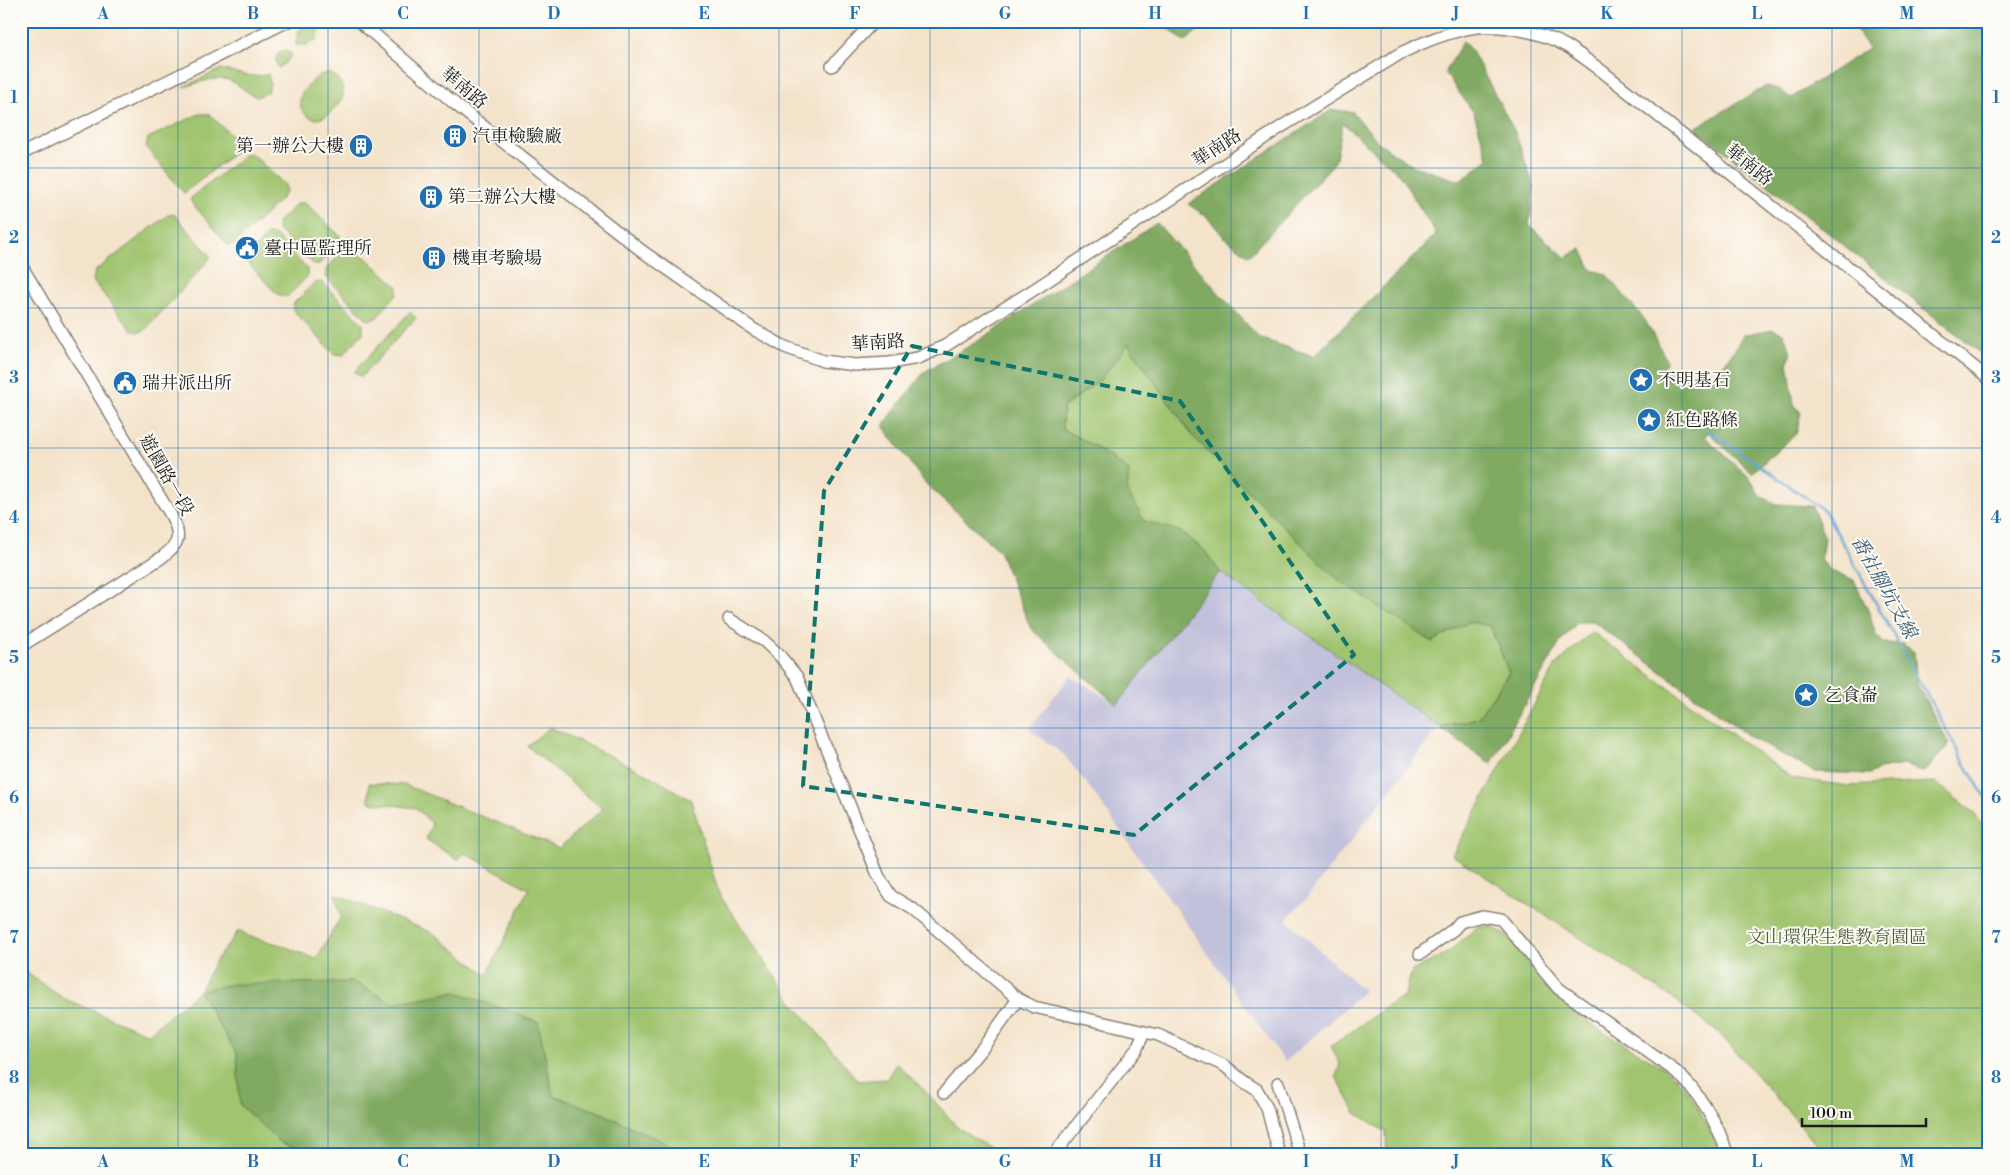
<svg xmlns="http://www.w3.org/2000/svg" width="2010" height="1175" font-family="'Libre Bodoni','Noto Serif TC',serif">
  <rect width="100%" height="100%" fill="#fdfcf7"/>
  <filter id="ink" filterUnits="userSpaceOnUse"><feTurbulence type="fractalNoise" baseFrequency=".02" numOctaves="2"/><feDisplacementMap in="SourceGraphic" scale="10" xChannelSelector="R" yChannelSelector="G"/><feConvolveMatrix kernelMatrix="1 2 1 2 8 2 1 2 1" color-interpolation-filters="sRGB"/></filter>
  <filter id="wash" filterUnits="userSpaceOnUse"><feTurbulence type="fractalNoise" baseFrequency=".0096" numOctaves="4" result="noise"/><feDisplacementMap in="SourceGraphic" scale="20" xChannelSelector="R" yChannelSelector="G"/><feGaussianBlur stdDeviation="1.12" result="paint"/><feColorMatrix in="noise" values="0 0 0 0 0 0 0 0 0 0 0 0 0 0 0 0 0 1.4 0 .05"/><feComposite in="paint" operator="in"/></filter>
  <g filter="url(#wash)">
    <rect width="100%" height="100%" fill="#f4e3cb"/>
    <polygon fill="#c2c1dc" points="1220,572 1439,727 1306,899 1286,919 1364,991 1285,1062 1087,784 1064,755 1029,729 1070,676 1117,704"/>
    <g fill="#a0c46f" stroke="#5e7046">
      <polygon points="314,23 319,31 316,40 306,45 296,45 298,31"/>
      <polygon points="283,50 292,54 287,61 279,68 276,63 276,56"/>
      <path d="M221,69C235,72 256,80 268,74L270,83L268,92L257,97C247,93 242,87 233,82C218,74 199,83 184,87Z"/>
      <path d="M329,73C340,79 344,84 343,97C338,104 332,113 324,117C311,124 296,110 301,96C304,88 313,81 319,75Z"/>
      <polygon points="199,114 209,114 243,146 184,193 146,148 148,138"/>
      <polygon points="246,154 252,154 285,185 286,192 278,202 234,244 228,245 191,202 191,198"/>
      <polygon points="297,203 305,203 340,236 340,242 317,266 312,263 277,229 278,222"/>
      <polygon points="174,214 207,252 210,257 208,261 144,331 138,332 131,329 93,281 95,271 168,215"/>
      <polygon points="268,234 276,236 307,269 307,277 287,297 277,294 248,263 248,256"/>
      <polygon points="347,247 354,247 398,287 397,294 376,318 368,320 326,277 326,269"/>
      <polygon points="322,282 363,324 363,333 343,355 334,354 293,310 293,304 314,283"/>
      <polygon points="410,312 416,318 361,377 354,372"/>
      <polygon points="1128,344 1194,438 1272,514 1432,642 1469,621 1490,626 1509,672 1478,718 1439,727 1220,572 1204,550 1179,531 1144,522 1127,491 1129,471 1096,447 1062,429 1063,408 1100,380"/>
      <polygon points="1592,632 1792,778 1848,786 1935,782 1973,812 1989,835 1989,1154 1826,1154 1719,1033 1665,993 1452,855 1556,665"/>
      <polygon points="550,727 643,772 691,800 719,894 792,1002 858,1081 887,1079 896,1063 930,1096 957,1127 1000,1154 688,1154 604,1114 553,1095 538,1022 456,992 392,1003 353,982 199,991 237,1054 240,1105 280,1142 311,1154 21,1154 21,969 63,998 148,1034 199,991 216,960 239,930 248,936 281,945 316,959 341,917 335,894 433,933 487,975 529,889 465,853 458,860 426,839 432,824 416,808 369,802 369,783 405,785 559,848 603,809 527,746"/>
      <path d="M1489,926C1523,938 1527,972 1552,994C1576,1017 1605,1032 1633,1049C1648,1058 1664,1067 1677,1079C1696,1097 1709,1131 1722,1154H1387L1386,1132L1356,1113L1336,1077L1340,1064L1331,1046L1392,1003L1404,997L1412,971L1449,952L1476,928Z"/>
    </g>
    <g fill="#80aa62" stroke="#4e633f">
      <polygon points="1159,21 1208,21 1185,42"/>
      <polygon points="1850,21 1989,21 1989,360 1695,128 1766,86 1779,89 1791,98 1869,48"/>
      <polygon points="1463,41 1473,53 1515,132 1534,187 1529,225 1566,258 1581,248 1592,270 1606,274 1645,320 1667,361 1661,370 1671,374 1694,374 1711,380 1733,352 1743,335 1773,329 1783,333 1791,352 1788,362 1794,404 1801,413 1796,434 1752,473 1708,432 1705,437 1749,477 1760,496 1776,504 1812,506 1824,536 1821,560 1831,571 1854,580 1868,610 1876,635 1884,643 1903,644 1914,652 1917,684 1949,744 1925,772 1903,765 1879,769 1869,774 1815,772 1753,739 1592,621 1577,623 1562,639 1491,764 1439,727 1478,718 1509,673 1490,626 1469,622 1432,642 1337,579 1194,438 1128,344 1100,380 1063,407 1062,429 1096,447 1129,471 1127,491 1144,521 1179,531 1204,550 1220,572 1117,705 1031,629 999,551 925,483 883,426 924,372 978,341 1157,223 1259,338 1314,356 1436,234 1399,174 1343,123 1335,162 1249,256 1224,237 1207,217 1188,204 1331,110 1353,112 1378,142 1413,166 1460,181 1488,159 1474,113 1445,73"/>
      <polygon points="354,982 392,1003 456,992 538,1022 553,1095 604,1114 688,1154 311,1154 280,1142 240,1105 237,1054 199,991 232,984"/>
    </g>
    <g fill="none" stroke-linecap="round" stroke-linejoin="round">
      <polyline stroke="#5fa3d4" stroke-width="2.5" points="1707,429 1825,511 1969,771 1989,803"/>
    </g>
  </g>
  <g filter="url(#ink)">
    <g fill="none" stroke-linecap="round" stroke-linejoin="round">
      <g stroke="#888074" stroke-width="14">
        <g id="minor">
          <path d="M359,21L455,104L642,251L753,329L785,347L823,361L855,365L890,363L918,358L945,346L1038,287L1281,127L1401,53C1421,43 1443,34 1466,29C1495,22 1540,31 1566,46C1577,52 1588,61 1598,68L1989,379"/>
          <polyline points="832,66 874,21"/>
          <polyline points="21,154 288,21"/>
          <path d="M21,265L172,517C182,538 179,544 161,558L21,646"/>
          <polyline points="729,619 764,641 780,656 797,677 879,877 891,896 913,909 1018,999 1034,1007 1158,1035 1225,1066 1243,1081 1257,1090 1267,1108 1279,1154"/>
          <path d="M1420,954L1454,929L1460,922L1482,916L1501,919L1558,988L1675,1071C1697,1089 1720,1127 1727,1154"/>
          <polyline points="1278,1083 1300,1154"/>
          <polyline points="944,1093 984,1046 1018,999"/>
          <polyline points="1054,1154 1136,1050 1144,1033"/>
        </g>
      </g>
      <use href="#minor" stroke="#fff" stroke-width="11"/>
    </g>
  </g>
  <path fill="none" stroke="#0f766e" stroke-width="4" stroke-dasharray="10 6" stroke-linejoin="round" d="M912,346L1180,401L1354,655L1134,835L803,786L824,491Z"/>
  <path fill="none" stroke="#1f6fb2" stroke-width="1" stroke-opacity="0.55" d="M178,21V1154M328,21V1154M479,21V1154M629,21V1154M779,21V1154M930,21V1154M1080,21V1154M1231,21V1154M1381,21V1154M1531,21V1154M1682,21V1154M1832,21V1154M21,168H1989M21,308H1989M21,448H1989M21,588H1989M21,728H1989M21,868H1989M21,1008H1989"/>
  <defs>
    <g id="building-disc" transform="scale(1.25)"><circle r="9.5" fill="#1f6fb2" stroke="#fdfcf7"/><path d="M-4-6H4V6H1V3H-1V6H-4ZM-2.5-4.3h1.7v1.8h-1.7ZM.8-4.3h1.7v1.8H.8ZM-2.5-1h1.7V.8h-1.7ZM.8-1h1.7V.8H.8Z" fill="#fff"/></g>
    <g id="civic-disc" transform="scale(1.25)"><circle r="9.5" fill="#1f6fb2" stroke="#fdfcf7"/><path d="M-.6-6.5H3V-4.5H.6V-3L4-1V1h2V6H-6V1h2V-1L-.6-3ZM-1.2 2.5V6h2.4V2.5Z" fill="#fff"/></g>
    <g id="sight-disc" transform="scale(1.25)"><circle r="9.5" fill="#1f6fb2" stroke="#fdfcf7"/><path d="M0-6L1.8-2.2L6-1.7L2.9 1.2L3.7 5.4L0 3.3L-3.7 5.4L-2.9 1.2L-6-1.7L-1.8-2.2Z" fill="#fff"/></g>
  </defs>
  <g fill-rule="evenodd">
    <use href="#building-disc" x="455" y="136"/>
    <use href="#building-disc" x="361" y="146"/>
    <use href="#building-disc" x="431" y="197"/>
    <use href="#civic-disc" x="247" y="248"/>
    <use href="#building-disc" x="434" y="258"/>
    <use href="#sight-disc" x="1641" y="380"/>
    <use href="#civic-disc" x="125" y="383"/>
    <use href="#sight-disc" x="1649" y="420"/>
    <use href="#sight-disc" x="1806" y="695"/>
  </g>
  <g text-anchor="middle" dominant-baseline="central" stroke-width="4" stroke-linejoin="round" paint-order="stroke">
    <g font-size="18" fill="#1c1c1c" stroke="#fdfcf7">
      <text transform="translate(464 88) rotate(40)">華南路</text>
      <text transform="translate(1217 148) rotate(-33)">華南路</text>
      <text transform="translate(1749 165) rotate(39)">華南路</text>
      <text transform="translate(878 343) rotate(-4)">華南路</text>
      <text transform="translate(166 475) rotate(60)">遊園路一段</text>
    </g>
    <g font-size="18" fill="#1c1c1c" stroke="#fdfcf7" text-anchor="start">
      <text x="472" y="136">汽車檢驗廠</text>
      <text x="344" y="146" text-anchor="end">第一辦公大樓</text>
      <text x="448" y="197">第二辦公大樓</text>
      <text x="264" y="248">臺中區監理所</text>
      <text x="452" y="258">機車考驗場</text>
      <text x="1658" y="380">不明基石</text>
      <text x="142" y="383">瑞井派出所</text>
      <text x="1666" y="420">紅色路條</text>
      <text x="1824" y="695">乞食崙</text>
    </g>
    <g font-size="18" fill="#515f3d" stroke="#fdfcf7">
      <text x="1837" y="937">文山環保生態教育園區</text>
    </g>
    <g font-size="19" font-style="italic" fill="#3a596f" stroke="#fdfcf7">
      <text transform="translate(1884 587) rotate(61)">番社腳坑支線</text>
    </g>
  </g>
  <rect width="2010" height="1175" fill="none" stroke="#fdfcf7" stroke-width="55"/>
  <path d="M1802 1118v8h124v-8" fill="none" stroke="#1c1c1c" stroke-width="2.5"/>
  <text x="1810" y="1118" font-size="15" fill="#1c1c1c" stroke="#fdfcf7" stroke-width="4" paint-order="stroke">100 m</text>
  <rect x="28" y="28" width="1954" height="1120" fill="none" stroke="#1f6fb2" stroke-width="2"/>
  <g font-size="16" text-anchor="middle" font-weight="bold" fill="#1f6fb2">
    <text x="103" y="19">A</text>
    <text x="253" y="19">B</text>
    <text x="403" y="19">C</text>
    <text x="554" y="19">D</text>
    <text x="704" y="19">E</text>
    <text x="855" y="19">F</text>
    <text x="1005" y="19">G</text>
    <text x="1155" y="19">H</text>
    <text x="1306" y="19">I</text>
    <text x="1456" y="19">J</text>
    <text x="1607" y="19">K</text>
    <text x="1757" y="19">L</text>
    <text x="1907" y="19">M</text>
    <text x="14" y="103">1</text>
    <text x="1996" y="103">1</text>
    <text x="14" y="243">2</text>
    <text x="1996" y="243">2</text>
    <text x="14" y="383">3</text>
    <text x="1996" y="383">3</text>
    <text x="14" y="523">4</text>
    <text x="1996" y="523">4</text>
    <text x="14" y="663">5</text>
    <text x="1996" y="663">5</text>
    <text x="14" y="803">6</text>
    <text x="1996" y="803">6</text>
    <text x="14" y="943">7</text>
    <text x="1996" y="943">7</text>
    <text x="14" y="1083">8</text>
    <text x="1996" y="1083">8</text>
    <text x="103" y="1167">A</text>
    <text x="253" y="1167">B</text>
    <text x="403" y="1167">C</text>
    <text x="554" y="1167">D</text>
    <text x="704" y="1167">E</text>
    <text x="855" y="1167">F</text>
    <text x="1005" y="1167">G</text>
    <text x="1155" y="1167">H</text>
    <text x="1306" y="1167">I</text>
    <text x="1456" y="1167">J</text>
    <text x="1607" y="1167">K</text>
    <text x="1757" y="1167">L</text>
    <text x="1907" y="1167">M</text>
  </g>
</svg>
